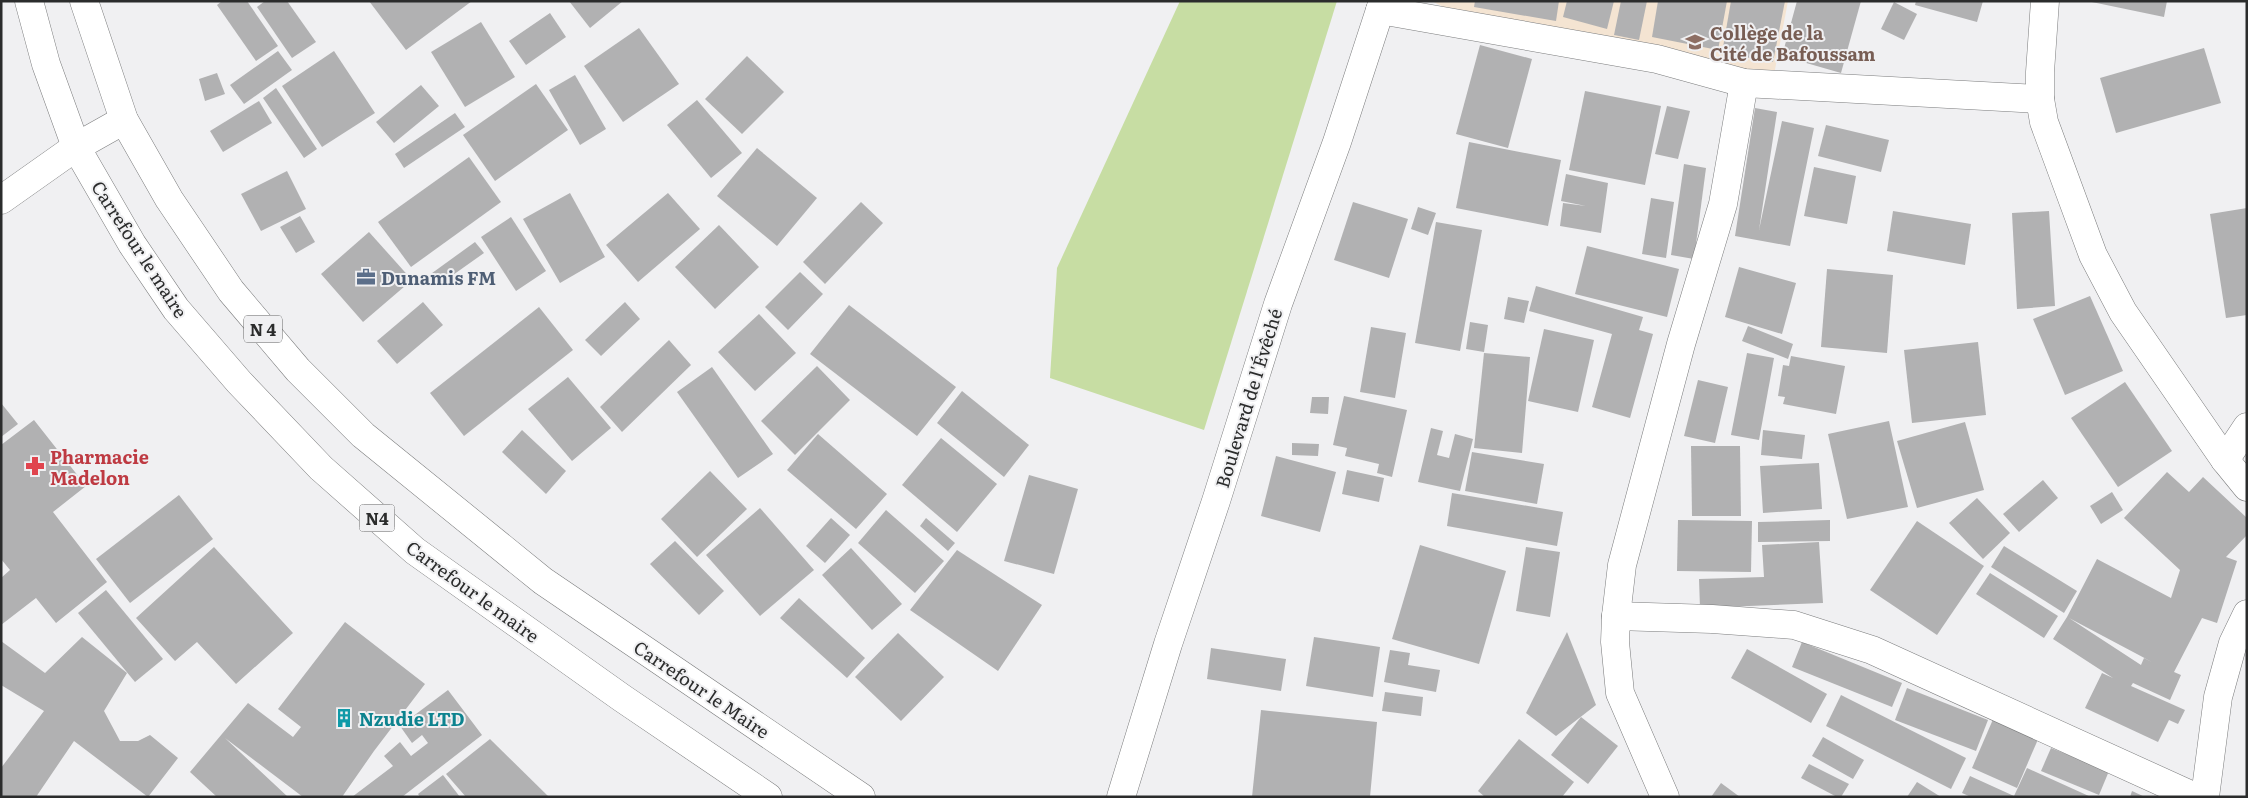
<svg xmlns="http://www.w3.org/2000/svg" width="2248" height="798" font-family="Literata,serif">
  <rect width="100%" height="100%" fill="#f0f0f2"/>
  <polygon fill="#f4e4d2" points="1432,1 1788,1 1774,75 1445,8"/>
  <polygon fill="#c7dda3" points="1180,1 1337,1 1204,430 1050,378 1057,268"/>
  <g fill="#b1b1b2" fill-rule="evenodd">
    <polygon points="222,1 247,1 278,46 256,61 217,5"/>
    <polygon points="265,1 287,1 316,42 292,58 257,7"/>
    <polygon points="369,1 472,1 406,50"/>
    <polygon points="569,1 623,1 590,28"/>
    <polygon points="1475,1 1559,1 1556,21 1474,7"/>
    <polygon points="1567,1 1614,1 1607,29 1563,17"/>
    <polygon points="1621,1 1647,1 1639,40 1614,35"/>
    <polygon points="1658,1 1727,1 1718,50 1652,37"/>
    <polygon points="1731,1 1785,1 1773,62 1722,53"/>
    <polygon points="1797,1 1861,1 1841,73 1782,56"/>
    <polygon points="1916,1 1983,1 1977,22 1915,5"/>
    <polygon points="2087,1 2167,1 2164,17"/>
    <polygon points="1894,2 1917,14 1904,40 1881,29"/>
    <polygon points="550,13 566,37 526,65 509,41"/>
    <polygon points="481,22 515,77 465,107 431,52"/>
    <polygon points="639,28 679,84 623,122 584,66"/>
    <polygon points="1480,45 1532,59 1508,148 1456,134"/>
    <polygon points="2204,48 2221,103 2116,133 2100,78"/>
    <polygon points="278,51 292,70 244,104 230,85"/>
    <polygon points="334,51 375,113 322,147 282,86"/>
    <polygon points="747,56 784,92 742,134 705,99"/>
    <polygon points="217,73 225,94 205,101 199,79"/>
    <polygon points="575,75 606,129 580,145 549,90"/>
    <polygon points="536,84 568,130 495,181 463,135"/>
    <polygon points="421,85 439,106 394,143 376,122"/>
    <polygon points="276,88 317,149 304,158 263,98"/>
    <polygon points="1585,91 1661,106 1645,185 1569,170"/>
    <polygon points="697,100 742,153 711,178 667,125"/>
    <polygon points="259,101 272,123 223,152 210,131"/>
    <polygon points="1667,106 1690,111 1678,159 1655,154"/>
    <polygon points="1755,108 1777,112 1759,230 1782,121 1814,128 1790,246 1735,236"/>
    <polygon points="455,113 465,127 404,168 395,154"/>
    <polygon points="1826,125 1889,140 1881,172 1818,156"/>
    <polygon points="1469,142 1561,160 1548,226 1456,208"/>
    <polygon points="757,148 817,198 777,246 717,196"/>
    <polygon points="469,157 501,202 411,267 378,222"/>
    <polygon points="1684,164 1706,168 1694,259 1671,255"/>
    <polygon points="1814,167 1856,176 1847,224 1804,216"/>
    <polygon points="287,171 306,209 261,231 241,194"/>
    <polygon points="1566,174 1608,183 1601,233 1560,226 1563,203 1586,206 1561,201"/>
    <polygon points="570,193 605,257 560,283 523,219"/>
    <polygon points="668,193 700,229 638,282 606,245"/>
    <polygon points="1651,198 1674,202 1666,258 1642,254"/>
    <polygon points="861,202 883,223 825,284 803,262"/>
    <polygon points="1353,202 1408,219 1389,278 1334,260"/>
    <polygon points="1418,207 1436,213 1428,235 1411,229"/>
    <polygon points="2247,208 2247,315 2226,318 2210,214"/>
    <polygon points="1893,211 1971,224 1965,265 1887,251"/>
    <polygon points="2049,211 2055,306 2017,309 2012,213"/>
    <polygon points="300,216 315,242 296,253 280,227"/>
    <polygon points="511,217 546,271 516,291 481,237"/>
    <polygon points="1436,222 1482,230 1460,351 1415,343"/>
    <polygon points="719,225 759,267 715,309 675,267"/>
    <polygon points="369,232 412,280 363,322 321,274"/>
    <polygon points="475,242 484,253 436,287 428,276"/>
    <polygon points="1587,246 1679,269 1667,317 1575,294"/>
    <polygon points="1739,267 1796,283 1782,334 1725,317"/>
    <polygon points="1827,269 1893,275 1887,353 1821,347"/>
    <polygon points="800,272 823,294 788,330 765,307"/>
    <polygon points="1536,286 1643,317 1639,330 1653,334 1630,418 1592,407 1612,334 1529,311"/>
    <polygon points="2090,296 2123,371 2065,395 2033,319"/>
    <polygon points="1508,297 1529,301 1524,323 1504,319"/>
    <polygon points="423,302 443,325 397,364 377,341"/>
    <polygon points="625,302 640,319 601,356 585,340"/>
    <polygon points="849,305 956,387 917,436 810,354"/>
    <polygon points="539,307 573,350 464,436 430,393"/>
    <polygon points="759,314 796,353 755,391 718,352"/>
    <polygon points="1470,322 1488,325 1484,352 1466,349"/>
    <polygon points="1748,326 1793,344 1788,359 1742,341"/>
    <polygon points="1371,327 1406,333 1395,398 1360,392"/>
    <polygon points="1544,329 1594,340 1578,412 1528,401"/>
    <polygon points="669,340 691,365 622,432 600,407"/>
    <polygon points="1978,342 1986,415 1912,423 1904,350"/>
    <polygon points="1484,353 1530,357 1522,453 1474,448"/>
    <polygon points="1747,353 1774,358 1759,440 1731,435"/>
    <polygon points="1791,356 1845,366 1836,414 1783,404 1785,397 1778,396 1783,365 1789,366"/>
    <polygon points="817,366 850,400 795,455 761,421"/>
    <polygon points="712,367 773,454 738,478 677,392"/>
    <polygon points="568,377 611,428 572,461 528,409"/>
    <polygon points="1698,380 1728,387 1715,443 1684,436"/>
    <polygon points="2125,382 2172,451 2118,487 2071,418"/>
    <polygon points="962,391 1029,445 1004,477 937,423"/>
    <polygon points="1344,396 1407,410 1392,477 1377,473 1379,464 1345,456 1347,448 1333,445"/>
    <polygon points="1312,397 1329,397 1328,414 1310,413"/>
    <polygon points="1,403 18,424 1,437"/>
    <polygon points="34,420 86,486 53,512 107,582 56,623 36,598 1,625 1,578 10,570 1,559 1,445"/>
    <polygon points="1889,421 1908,507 1847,519 1828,434"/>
    <polygon points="1965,422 1984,490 1917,508 1897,441"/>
    <polygon points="1431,428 1443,431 1437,455 1449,458 1455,434 1473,439 1460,491 1418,482"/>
    <polygon points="522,430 566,471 546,494 502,452"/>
    <polygon points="1763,430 1805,435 1802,459 1761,455"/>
    <polygon points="818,434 887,494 856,529 787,470"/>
    <polygon points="941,438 997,484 957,532 902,485"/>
    <polygon points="1292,443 1319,444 1318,456 1292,455"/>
    <polygon points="1691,446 1740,446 1741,516 1692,516"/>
    <polygon points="1472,452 1544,464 1537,504 1465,491"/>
    <polygon points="1276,456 1336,472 1320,532 1261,516"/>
    <polygon points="1819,463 1822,509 1763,513 1760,466"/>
    <polygon points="1347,470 1384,478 1379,502 1342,494"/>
    <polygon points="710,471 747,509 697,557 661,519"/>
    <path d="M2167,472L2189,492L2203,477L2247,518V535L2226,557L2237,561L2217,623L2202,618L2174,672L2181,675L2170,700L2133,683L2131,686L2185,710L2178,724L2169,720L2158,742L2085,708L2102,673L2113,678L2053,639L2067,617L2097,559L2171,598L2180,570L2124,518ZM2069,618L2152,662L2144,658L2141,665Z"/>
    <polygon points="1029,475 1078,489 1054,574 1004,561"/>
    <polygon points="2043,480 2058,498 2019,532 2003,514"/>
    <polygon points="2112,492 2123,510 2101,524 2090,506"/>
    <polygon points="1452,493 1563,512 1557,546 1447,526"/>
    <polygon points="179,495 213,539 130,603 96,559"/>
    <polygon points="1977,498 2010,533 1983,559 1949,523"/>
    <polygon points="760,508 814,570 760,616 706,555"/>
    <polygon points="886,510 944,561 915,593 858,543"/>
    <polygon points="831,518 850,535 825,563 806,546"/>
    <polygon points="926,518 955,543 948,551 920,526"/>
    <polygon points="1678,520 1752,521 1751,572 1677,571"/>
    <polygon points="1830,520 1830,541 1758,542 1758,522"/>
    <polygon points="1917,521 1984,566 1937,635 1870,590"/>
    <polygon points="675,541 724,591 699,615 650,564"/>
    <polygon points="1819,542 1823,603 1700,608 1699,579 1764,577 1762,545"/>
    <polygon points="1420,545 1506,571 1479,664 1392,639"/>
    <polygon points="2004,546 2077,591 2064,613 1991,567"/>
    <polygon points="214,547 293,633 236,684 197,642 175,661 136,618"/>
    <polygon points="1526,547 1560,552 1550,617 1516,611"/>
    <polygon points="851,548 902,604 872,630 822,575"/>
    <polygon points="957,550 1042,605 998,671 910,610"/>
    <polygon points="1990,573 2058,616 2044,638 1976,594"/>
    <polygon points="106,590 163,659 135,682 78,613"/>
    <polygon points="799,598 865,658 847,678 780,618"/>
    <polygon points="345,622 425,684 374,751 342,797 303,797 225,738 288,797 217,797 190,772 248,703 293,737 301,727 278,709"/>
    <polygon points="1567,632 1596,705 1556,736 1526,713"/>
    <polygon points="898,633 944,677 901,721 855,677"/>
    <polygon points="82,637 127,673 104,711 120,741 138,741 150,735 178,758 148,797 74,741 36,797 1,797 1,768 44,711 1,685 1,641 45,673"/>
    <polygon points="1314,637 1380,647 1373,697 1306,686"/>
    <polygon points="1802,642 1902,683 1892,707 1792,667"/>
    <polygon points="1211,648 1286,659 1281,691 1207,679"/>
    <polygon points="1747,649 1827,694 1811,723 1731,678"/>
    <polygon points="1390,650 1410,653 1408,665 1440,670 1436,692 1384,682"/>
    <polygon points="1907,688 1988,720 1976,751 1895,720"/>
    <polygon points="448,690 482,735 402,797 352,797 393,766 384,756 400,742 411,756 428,743 422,735 412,743 400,726"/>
    <polygon points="1385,692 1423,697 1421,716 1382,711"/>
    <polygon points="1841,695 1966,758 1951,789 1826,726"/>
    <polygon points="1261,710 1377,722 1370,797 1252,797"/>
    <polygon points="1581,717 1618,746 1588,784 1551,755"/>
    <polygon points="1994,717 2039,737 2017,788 1972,768"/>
    <polygon points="1823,737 1864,760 1853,779 1812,756"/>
    <polygon points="490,739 549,797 466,797 446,774"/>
    <polygon points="1519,739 1574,782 1562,797 1485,797 1478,791"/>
    <polygon points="2051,748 2109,771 2099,795 2041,771"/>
    <polygon points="1809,764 1849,784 1841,797 1837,797 1801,778"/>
    <polygon points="2027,768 2091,797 1971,797 1962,793 1970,776 2014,796"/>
    <polygon points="443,775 460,797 420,797 418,794"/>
    <polygon points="1917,782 1941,797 1907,797"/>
    <polygon points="1721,783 1740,797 1711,797"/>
    <polygon points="2132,791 2145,797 2130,797"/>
  </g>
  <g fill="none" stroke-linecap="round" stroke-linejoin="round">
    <g stroke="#7b7c7d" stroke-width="29">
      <g id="minor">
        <polyline points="2045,1 2040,72 2040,99 2044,122 2093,255 2123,312 2225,460 2247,487"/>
        <polyline points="1380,10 1657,59 1744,83 2040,99"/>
        <polyline points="1,200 76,147 124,120"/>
        <polyline points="2225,460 2247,427"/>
        <polyline points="1616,616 1712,619 1794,625 1872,650 2195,797"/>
        <polyline points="1665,797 1620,693 1615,642 1616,616 1622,565 1681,344 1723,204 1744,83"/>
        <polyline points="2205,797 2218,697 2233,643 2247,614"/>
      </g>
    </g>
    <g stroke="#7b7c7d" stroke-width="29">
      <polyline id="primary" points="1121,797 1168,644 1216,501 1278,304 1337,142 1383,1"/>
    </g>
    <g stroke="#7b7c7d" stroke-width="29">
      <g id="trunk">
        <polyline points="29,1 46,64 76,147 132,244 176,309 239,382 321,468 415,551 622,698 768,797"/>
        <polyline points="84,1 124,120 169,199 231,291 298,370 363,435 543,581 861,797"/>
      </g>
    </g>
    <use href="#minor" stroke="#fff" stroke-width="28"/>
    <use href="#primary" stroke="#fff" stroke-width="28"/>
    <use href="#trunk" stroke="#fff" stroke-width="28"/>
  </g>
  <defs>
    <g id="school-bare" transform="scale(1.5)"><path d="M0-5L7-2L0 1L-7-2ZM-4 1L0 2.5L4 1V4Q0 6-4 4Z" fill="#8d6e63" stroke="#f0f0f2" stroke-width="2.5" paint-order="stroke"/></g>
    <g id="office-bare" transform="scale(1.5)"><path d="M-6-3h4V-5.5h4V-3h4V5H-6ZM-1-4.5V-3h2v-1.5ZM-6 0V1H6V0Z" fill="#5c6f8a" stroke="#f0f0f2" stroke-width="2.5" paint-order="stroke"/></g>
    <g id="pharmacy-bare" transform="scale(1.5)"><path d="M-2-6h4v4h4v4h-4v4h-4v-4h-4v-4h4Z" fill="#e0444e" stroke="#f0f0f2" stroke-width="2.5" paint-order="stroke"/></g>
    <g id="building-bare" transform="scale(1.5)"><path d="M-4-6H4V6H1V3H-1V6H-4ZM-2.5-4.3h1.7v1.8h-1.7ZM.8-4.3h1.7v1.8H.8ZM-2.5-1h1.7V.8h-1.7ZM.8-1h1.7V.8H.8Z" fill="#0f9aa8" stroke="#f0f0f2" stroke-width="2.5" paint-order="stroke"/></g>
  </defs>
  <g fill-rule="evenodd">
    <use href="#school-bare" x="1695" y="42"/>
    <use href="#office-bare" x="366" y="277"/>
    <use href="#pharmacy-bare" x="35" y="466"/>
    <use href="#building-bare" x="344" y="718"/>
  </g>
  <g text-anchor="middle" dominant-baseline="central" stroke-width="4" stroke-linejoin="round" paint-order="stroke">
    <g fill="#f0f0f2" stroke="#666767" stroke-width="1">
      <rect x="244" y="315.5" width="38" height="27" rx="4"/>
      <rect x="359.5" y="504.5" width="35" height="27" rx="4"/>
    </g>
    <g font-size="16" font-weight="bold" fill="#2b2c2c">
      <text x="263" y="329">N 4</text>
      <text x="377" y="518">N4</text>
    </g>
    <g font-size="18" font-weight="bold" fill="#785e54" stroke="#f0f0f2" text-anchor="start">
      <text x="1710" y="32">Collège de la<tspan x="1710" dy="21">Cité de Bafoussam</tspan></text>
    </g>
    <g font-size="18" fill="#2b2c2c" stroke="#f0f0f2">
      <text transform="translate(140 249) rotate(57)">Carrefour le maire</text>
      <text transform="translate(1248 398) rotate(-73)">Boulevard de l'Évêché</text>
      <text transform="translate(473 591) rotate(36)">Carrefour le maire</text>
      <text transform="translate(702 689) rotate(34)">Carrefour le Maire</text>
    </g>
    <g font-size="18" font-weight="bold" fill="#4e5e75" stroke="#f0f0f2" text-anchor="start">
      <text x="381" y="277">Dunamis FM</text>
    </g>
    <g font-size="18" font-weight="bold" fill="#be3a42" stroke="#f0f0f2" text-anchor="start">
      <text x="50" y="456">Pharmacie<tspan x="50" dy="21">Madelon</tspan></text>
    </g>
    <g font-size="18" font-weight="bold" fill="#0d838f" stroke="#f0f0f2" text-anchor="start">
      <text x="359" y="718">Nzudie LTD</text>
    </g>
  </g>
  <rect width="2248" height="798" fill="none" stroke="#2b2c2c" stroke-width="5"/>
</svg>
